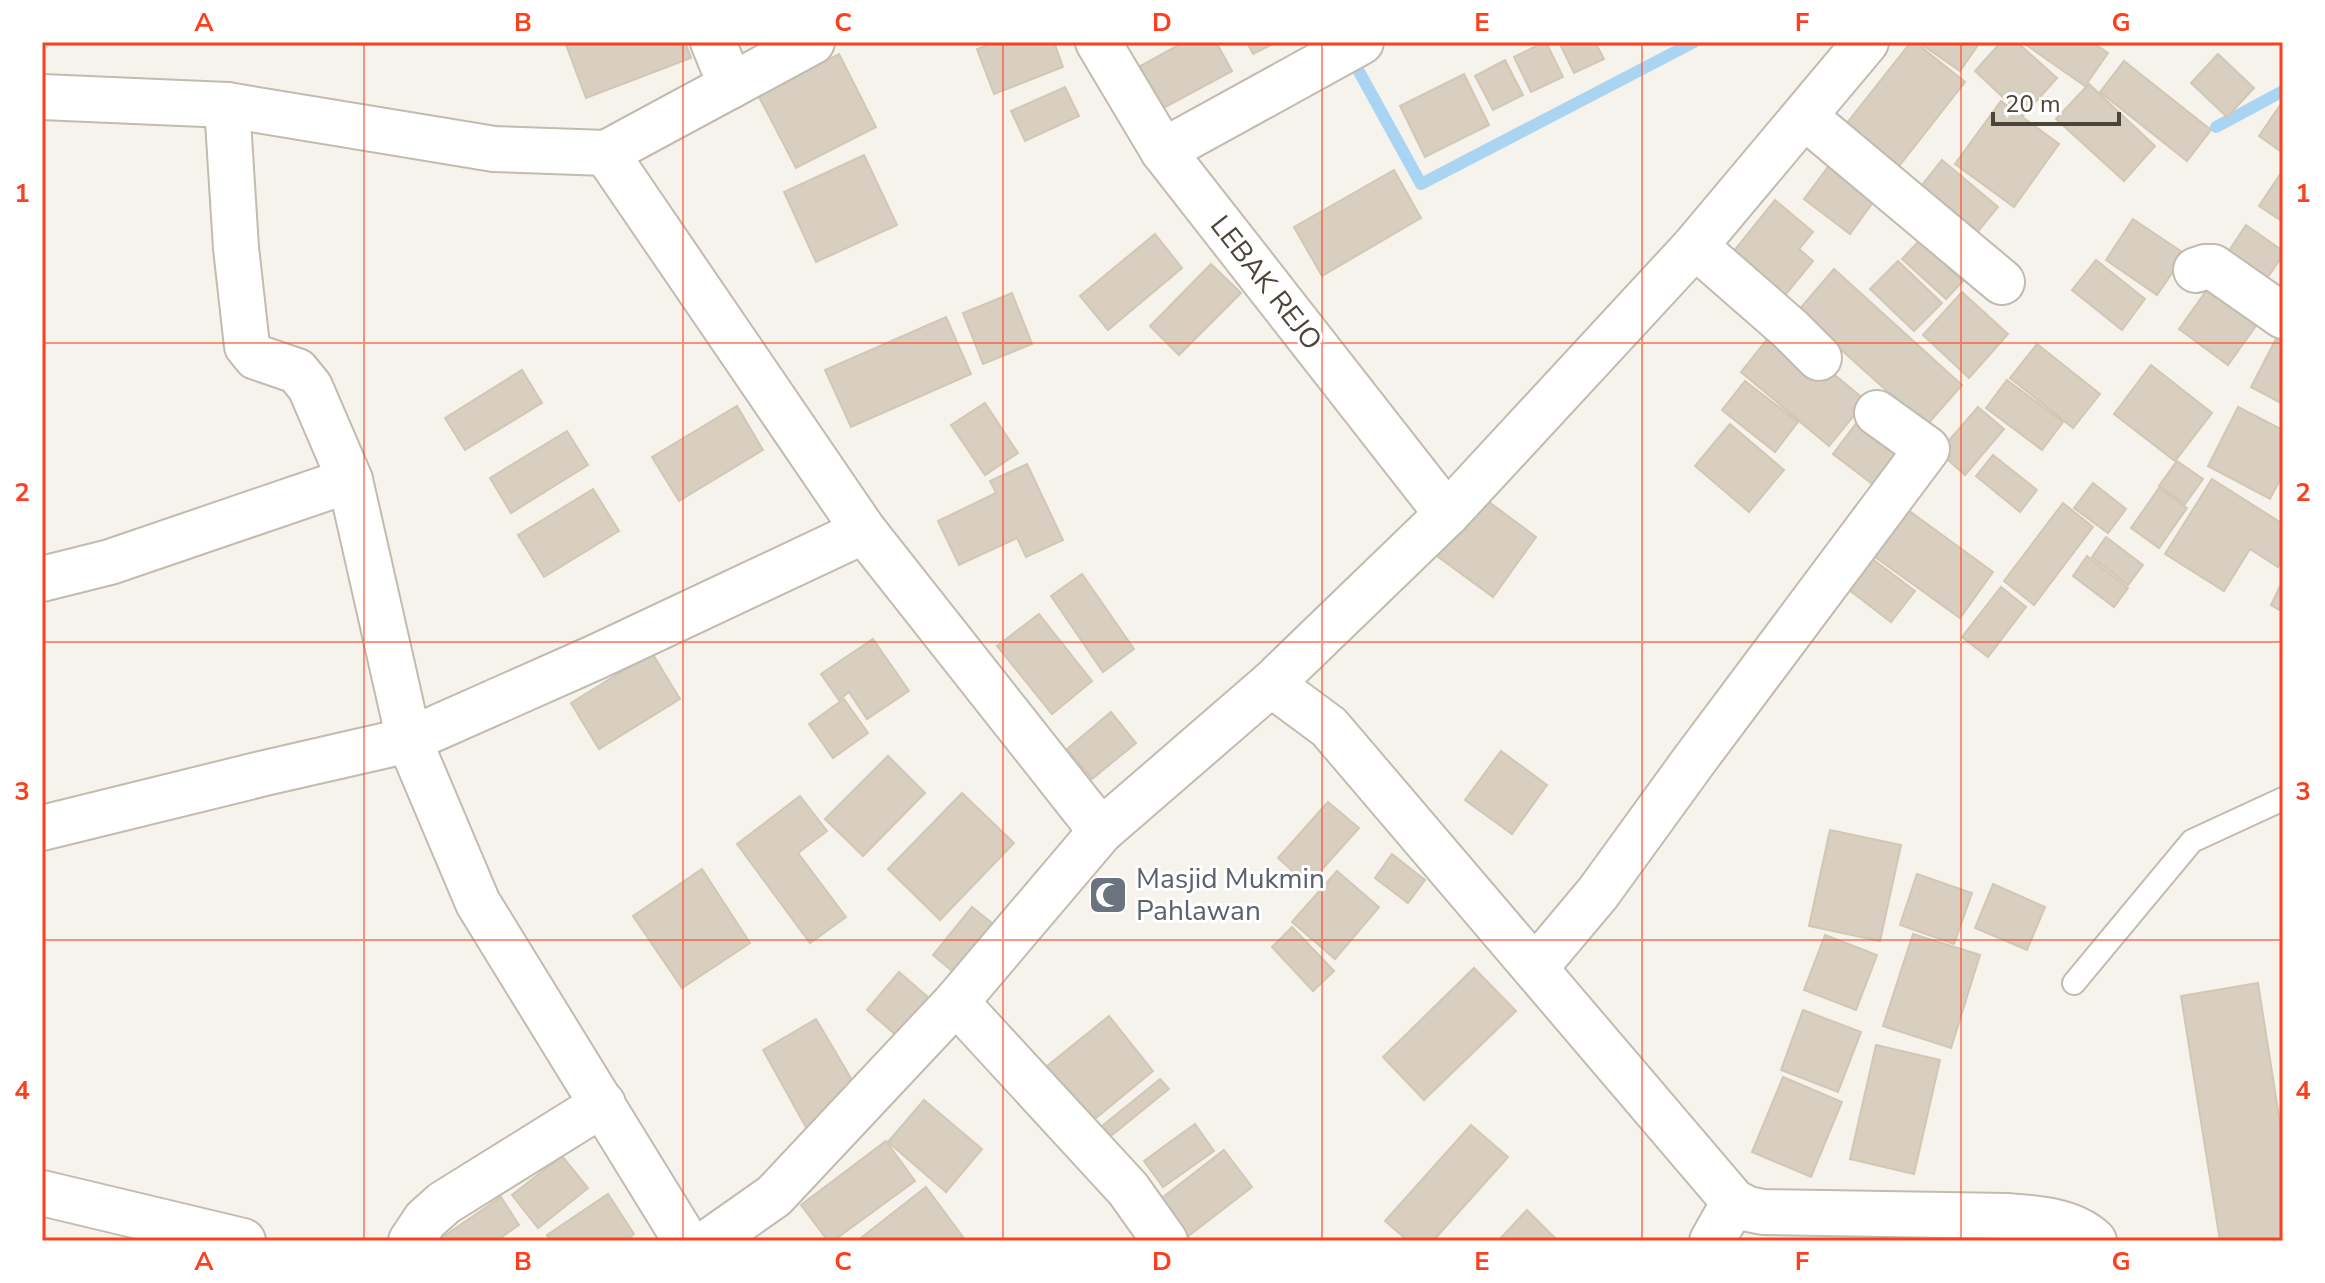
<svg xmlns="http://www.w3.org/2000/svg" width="2325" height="1283" font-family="'Nunito Sans',sans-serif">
  <rect width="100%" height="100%" fill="#f6f3ec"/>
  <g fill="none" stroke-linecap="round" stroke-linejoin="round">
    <g stroke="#a9d4f2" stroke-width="12">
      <polyline points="1351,57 1421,184 1694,42"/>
      <polyline points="2216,127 2283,91"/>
    </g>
  </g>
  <g fill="#d8cfc1" stroke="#d3c7b4" stroke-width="2">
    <polygon points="565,42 685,42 691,58 586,98"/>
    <polygon points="996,42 1054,42 1063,67 994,94 977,49"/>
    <polygon points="1184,42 1216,42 1232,71 1160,110 1137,68"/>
    <polygon points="1247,42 1277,42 1253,54"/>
    <polygon points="1544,42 1546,42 1563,77 1531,92 1514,57"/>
    <polygon points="1559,42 1595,42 1604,59 1574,73"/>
    <polygon points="1911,42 1915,42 1965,82 1892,175 1839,133"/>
    <polygon points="1918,42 1980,42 1960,71"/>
    <polygon points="2001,42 2017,42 2057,78 2023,116 1975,71"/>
    <polygon points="2022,42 2092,42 2108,53 2085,86"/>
    <polygon points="839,54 876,127 796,168 758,95"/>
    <polygon points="2218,54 2254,88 2227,117 2191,83"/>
    <polygon points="1505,60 1523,95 1493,110 1475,76"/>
    <polygon points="2124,61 2211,130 2187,161 2100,92"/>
    <polygon points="1464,74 1489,125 1425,157 1400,106"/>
    <polygon points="2089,84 2155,146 2124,181 2056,119"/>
    <polygon points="1065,87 1079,116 1025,141 1011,111"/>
    <polygon points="2001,101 2059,144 2014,207 1955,164"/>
    <polygon points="2283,101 2283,153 2259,136"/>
    <polygon points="864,155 897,225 816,262 784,192"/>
    <polygon points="1834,159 1879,194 1850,234 1804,199"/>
    <polygon points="1942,160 1998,207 1966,246 1910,200"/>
    <polygon points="1394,170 1421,218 1322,276 1294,227"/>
    <polygon points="2283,170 2283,222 2259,206"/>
    <polygon points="1775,200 1813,232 1799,249 1813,261 1777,305 1725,262"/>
    <polygon points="2133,219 2185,254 2157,295 2106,260"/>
    <polygon points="2246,225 2283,251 2283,255 2259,290 2221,263"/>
    <polygon points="1155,234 1182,268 1108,330 1080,296"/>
    <polygon points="1919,241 1963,281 1946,299 1902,259"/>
    <polygon points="2096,260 2145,299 2122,330 2072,290"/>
    <polygon points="1898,261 1942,303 1914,331 1870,289"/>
    <polygon points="1211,264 1241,293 1179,355 1150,326"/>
    <polygon points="1834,269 1962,385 1926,426 1798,311"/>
    <polygon points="2209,287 2258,323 2228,365 2179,329"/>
    <polygon points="1962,292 2008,334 1969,378 1923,335"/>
    <polygon points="1012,293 1032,344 983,364 963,313"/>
    <polygon points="946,317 971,374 851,427 825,370"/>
    <polygon points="1777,327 1866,401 1829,446 1741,372"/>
    <polygon points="2276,339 2283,343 2283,404 2251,387"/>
    <polygon points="2037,344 2100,394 2073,428 2010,378"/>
    <polygon points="2151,365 2212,413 2175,461 2114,414"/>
    <polygon points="522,370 542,403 465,450 445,418"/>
    <polygon points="2007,380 2063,422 2042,450 1986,408"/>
    <polygon points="1745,381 1798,422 1775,452 1722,410"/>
    <polygon points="985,403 1018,453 985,475 951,425"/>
    <polygon points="737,406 763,450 679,501 652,457"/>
    <polygon points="1978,407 2004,429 1965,475 1939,452"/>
    <polygon points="2238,407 2283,430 2283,474 2270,499 2208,466"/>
    <polygon points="1867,409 1921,450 1887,495 1833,454"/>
    <polygon points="1730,424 1784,470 1749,512 1695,466"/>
    <polygon points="567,431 588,465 511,513 490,478"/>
    <polygon points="1993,455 2037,490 2020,512 1976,476"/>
    <polygon points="2177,461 2203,479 2185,504 2159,486"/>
    <polygon points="1027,464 1063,540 1026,557 1017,538 959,565 938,521 996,493 990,481"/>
    <polygon points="2212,479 2283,524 2283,558 2278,567 2250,549 2224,591 2165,554"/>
    <polygon points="2093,483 2126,509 2108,533 2074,508"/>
    <polygon points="2159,488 2187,508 2159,548 2131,528"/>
    <polygon points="593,489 619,531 544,577 518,535"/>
    <polygon points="1481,496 1536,537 1493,597 1437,556"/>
    <polygon points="1897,502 1993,572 1960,618 1864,549"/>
    <polygon points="2063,503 2093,527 2034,605 2004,581"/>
    <polygon points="2106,537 2143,565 2128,585 2092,557"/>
    <polygon points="1859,549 1915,591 1891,622 1835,579"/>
    <polygon points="2087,556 2128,588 2114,607 2073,576"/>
    <polygon points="1082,574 1134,649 1103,672 1051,596"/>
    <polygon points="2283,580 2283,612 2271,605"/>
    <polygon points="2001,587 2026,607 1988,657 1962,637"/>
    <polygon points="1039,614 1092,681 1052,714 997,646"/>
    <polygon points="873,639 909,691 867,719 849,692 839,700 821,674"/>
    <polygon points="652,653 680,699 599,749 571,703"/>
    <polygon points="844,699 868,733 833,758 809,724"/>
    <polygon points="1111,712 1136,743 1092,779 1067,749"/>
    <polygon points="1501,751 1547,785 1512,834 1465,800"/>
    <polygon points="888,756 925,793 863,856 825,819"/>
    <polygon points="962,793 1014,843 940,920 888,869"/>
    <polygon points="800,796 827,831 798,853 846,917 810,943 737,844"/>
    <polygon points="1328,802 1359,828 1308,885 1278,858"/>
    <polygon points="1830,830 1901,845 1880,941 1809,926"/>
    <polygon points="1392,854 1425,880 1408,903 1375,878"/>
    <polygon points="702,869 750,943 682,988 633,916"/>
    <polygon points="1337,871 1379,907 1335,959 1292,922"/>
    <polygon points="1917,874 1972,893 1954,944 1900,925"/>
    <polygon points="1993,884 2045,907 2027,950 1975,928"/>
    <polygon points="972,907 1002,931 963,980 933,955"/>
    <polygon points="1292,927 1334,971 1313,991 1272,947"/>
    <polygon points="1913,934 1980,955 1951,1048 1883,1026"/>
    <polygon points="1825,935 1877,955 1856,1010 1804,990"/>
    <polygon points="1474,968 1516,1011 1424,1100 1383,1057"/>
    <polygon points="899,972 936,1004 904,1042 867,1010"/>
    <polygon points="2258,983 2283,1142 2283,1241 2220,1241 2181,996"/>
    <polygon points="1803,1010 1861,1032 1838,1092 1781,1070"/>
    <polygon points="1109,1016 1153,1071 1085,1127 1041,1071"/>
    <polygon points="816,1019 862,1097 807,1129 763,1050"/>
    <polygon points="1876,1045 1940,1060 1914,1174 1850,1159"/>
    <polygon points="1783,1077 1842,1102 1811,1177 1752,1152"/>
    <polygon points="1160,1079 1169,1089 1106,1140 1097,1130"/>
    <polygon points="924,1100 982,1149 946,1192 888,1142"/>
    <polygon points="1195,1124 1214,1151 1163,1187 1144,1161"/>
    <polygon points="1471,1125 1508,1157 1433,1241 1408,1241 1385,1221"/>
    <polygon points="886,1141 915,1181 833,1241 828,1241 801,1205"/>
    <polygon points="1224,1150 1252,1187 1182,1241 1150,1207"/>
    <polygon points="562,1156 588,1188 538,1228 512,1195"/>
    <polygon points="926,1187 966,1241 857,1241"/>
    <polygon points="608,1194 634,1234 624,1241 551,1241 547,1235"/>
    <polygon points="501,1197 519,1225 496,1241 437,1241"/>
    <polygon points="1527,1210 1558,1241 1498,1241"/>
  </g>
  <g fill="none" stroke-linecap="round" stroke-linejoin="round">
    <g stroke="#c2bbae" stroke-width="26">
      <polyline id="lane" points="2074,983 2192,841 2283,799"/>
    </g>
    <g stroke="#c2bbae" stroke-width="48">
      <g id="street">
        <polyline points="713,42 731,86"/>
        <polyline points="1098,42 1163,151 1447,514"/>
        <polyline points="42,97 227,105 494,149 606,153 812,42"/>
        <polyline points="227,105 236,248 247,346 256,357 297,371 310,387 350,480 409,740 478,903 686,1241"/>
        <polyline points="1805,117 2002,282"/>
        <polyline points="1163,151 1361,42"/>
        <polyline points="606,153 864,531 1101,831"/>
        <polyline points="1695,246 1790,329 1819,358"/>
        <polyline points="2196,270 2205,267 2213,267 2283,316"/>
        <polyline points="42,579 110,562 350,480"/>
        <path d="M1271,684L1329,727L1734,1202L1748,1209L1763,1212L2007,1216C2036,1218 2072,1220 2094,1241"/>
        <polyline points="42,828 265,773 409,740 596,657 864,531"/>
        <polyline points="1535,968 1598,893 1693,762 1927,449 1877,413"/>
        <polyline points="956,1002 1128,1189 1165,1241"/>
        <polyline points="42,1193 243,1241"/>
        <polyline points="411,1241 425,1220 444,1203 603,1104"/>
        <polyline points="710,1241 774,1196 956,1002 1101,831 1271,684 1447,514 1695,246 1866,42"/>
        <polyline points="1712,1241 1734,1202"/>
      </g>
    </g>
    <use href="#lane" stroke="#fff" stroke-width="22"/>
    <use href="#street" stroke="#fff" stroke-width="44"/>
  </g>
  <path fill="none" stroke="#fc3f1d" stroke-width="2" stroke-opacity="0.55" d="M364,42V1241M683,42V1241M1003,42V1241M1322,42V1241M1642,42V1241M1961,42V1241M42,343H2283M42,642H2283M42,940H2283"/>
  <defs>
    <g id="mosque-square" transform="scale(2)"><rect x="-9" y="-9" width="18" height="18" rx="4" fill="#6b7280" stroke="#fff"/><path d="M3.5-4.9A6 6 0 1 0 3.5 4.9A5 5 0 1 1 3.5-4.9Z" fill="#fff"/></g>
  </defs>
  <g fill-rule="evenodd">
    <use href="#mosque-square" x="1108" y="895"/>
  </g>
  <g text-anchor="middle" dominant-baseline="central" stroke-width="6" stroke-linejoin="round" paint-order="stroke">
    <g font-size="28" fill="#4b4439" stroke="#fff">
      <text transform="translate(1266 283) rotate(52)">LEBAK REJO</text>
    </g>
    <g font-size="28" fill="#5b616d" stroke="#fff" text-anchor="start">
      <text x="1136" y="879">Masjid Mukmin<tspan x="1136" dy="32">Pahlawan</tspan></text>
    </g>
  </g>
  <rect width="2325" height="1283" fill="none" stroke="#ffffff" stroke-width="88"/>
  <path d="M1993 112v12h126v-12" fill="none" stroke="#4b4439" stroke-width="4"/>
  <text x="2005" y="112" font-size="24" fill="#4b4439" stroke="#ffffff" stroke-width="6" paint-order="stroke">20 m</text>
  <rect x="44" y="44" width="2237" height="1195" fill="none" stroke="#fc3f1d" stroke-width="3"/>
  <g font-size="26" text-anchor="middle" font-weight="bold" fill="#fc3f1d">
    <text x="204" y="31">A</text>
    <text x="523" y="31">B</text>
    <text x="843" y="31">C</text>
    <text x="1162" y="31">D</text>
    <text x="1482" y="31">E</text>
    <text x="1802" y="31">F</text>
    <text x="2121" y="31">G</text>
    <text x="22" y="202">1</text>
    <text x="2303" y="202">1</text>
    <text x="22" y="501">2</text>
    <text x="2303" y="501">2</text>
    <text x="22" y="800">3</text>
    <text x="2303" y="800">3</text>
    <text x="22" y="1099">4</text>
    <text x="2303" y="1099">4</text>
    <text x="204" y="1270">A</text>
    <text x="523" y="1270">B</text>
    <text x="843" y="1270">C</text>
    <text x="1162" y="1270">D</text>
    <text x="1482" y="1270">E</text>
    <text x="1802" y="1270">F</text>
    <text x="2121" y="1270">G</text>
  </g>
</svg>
